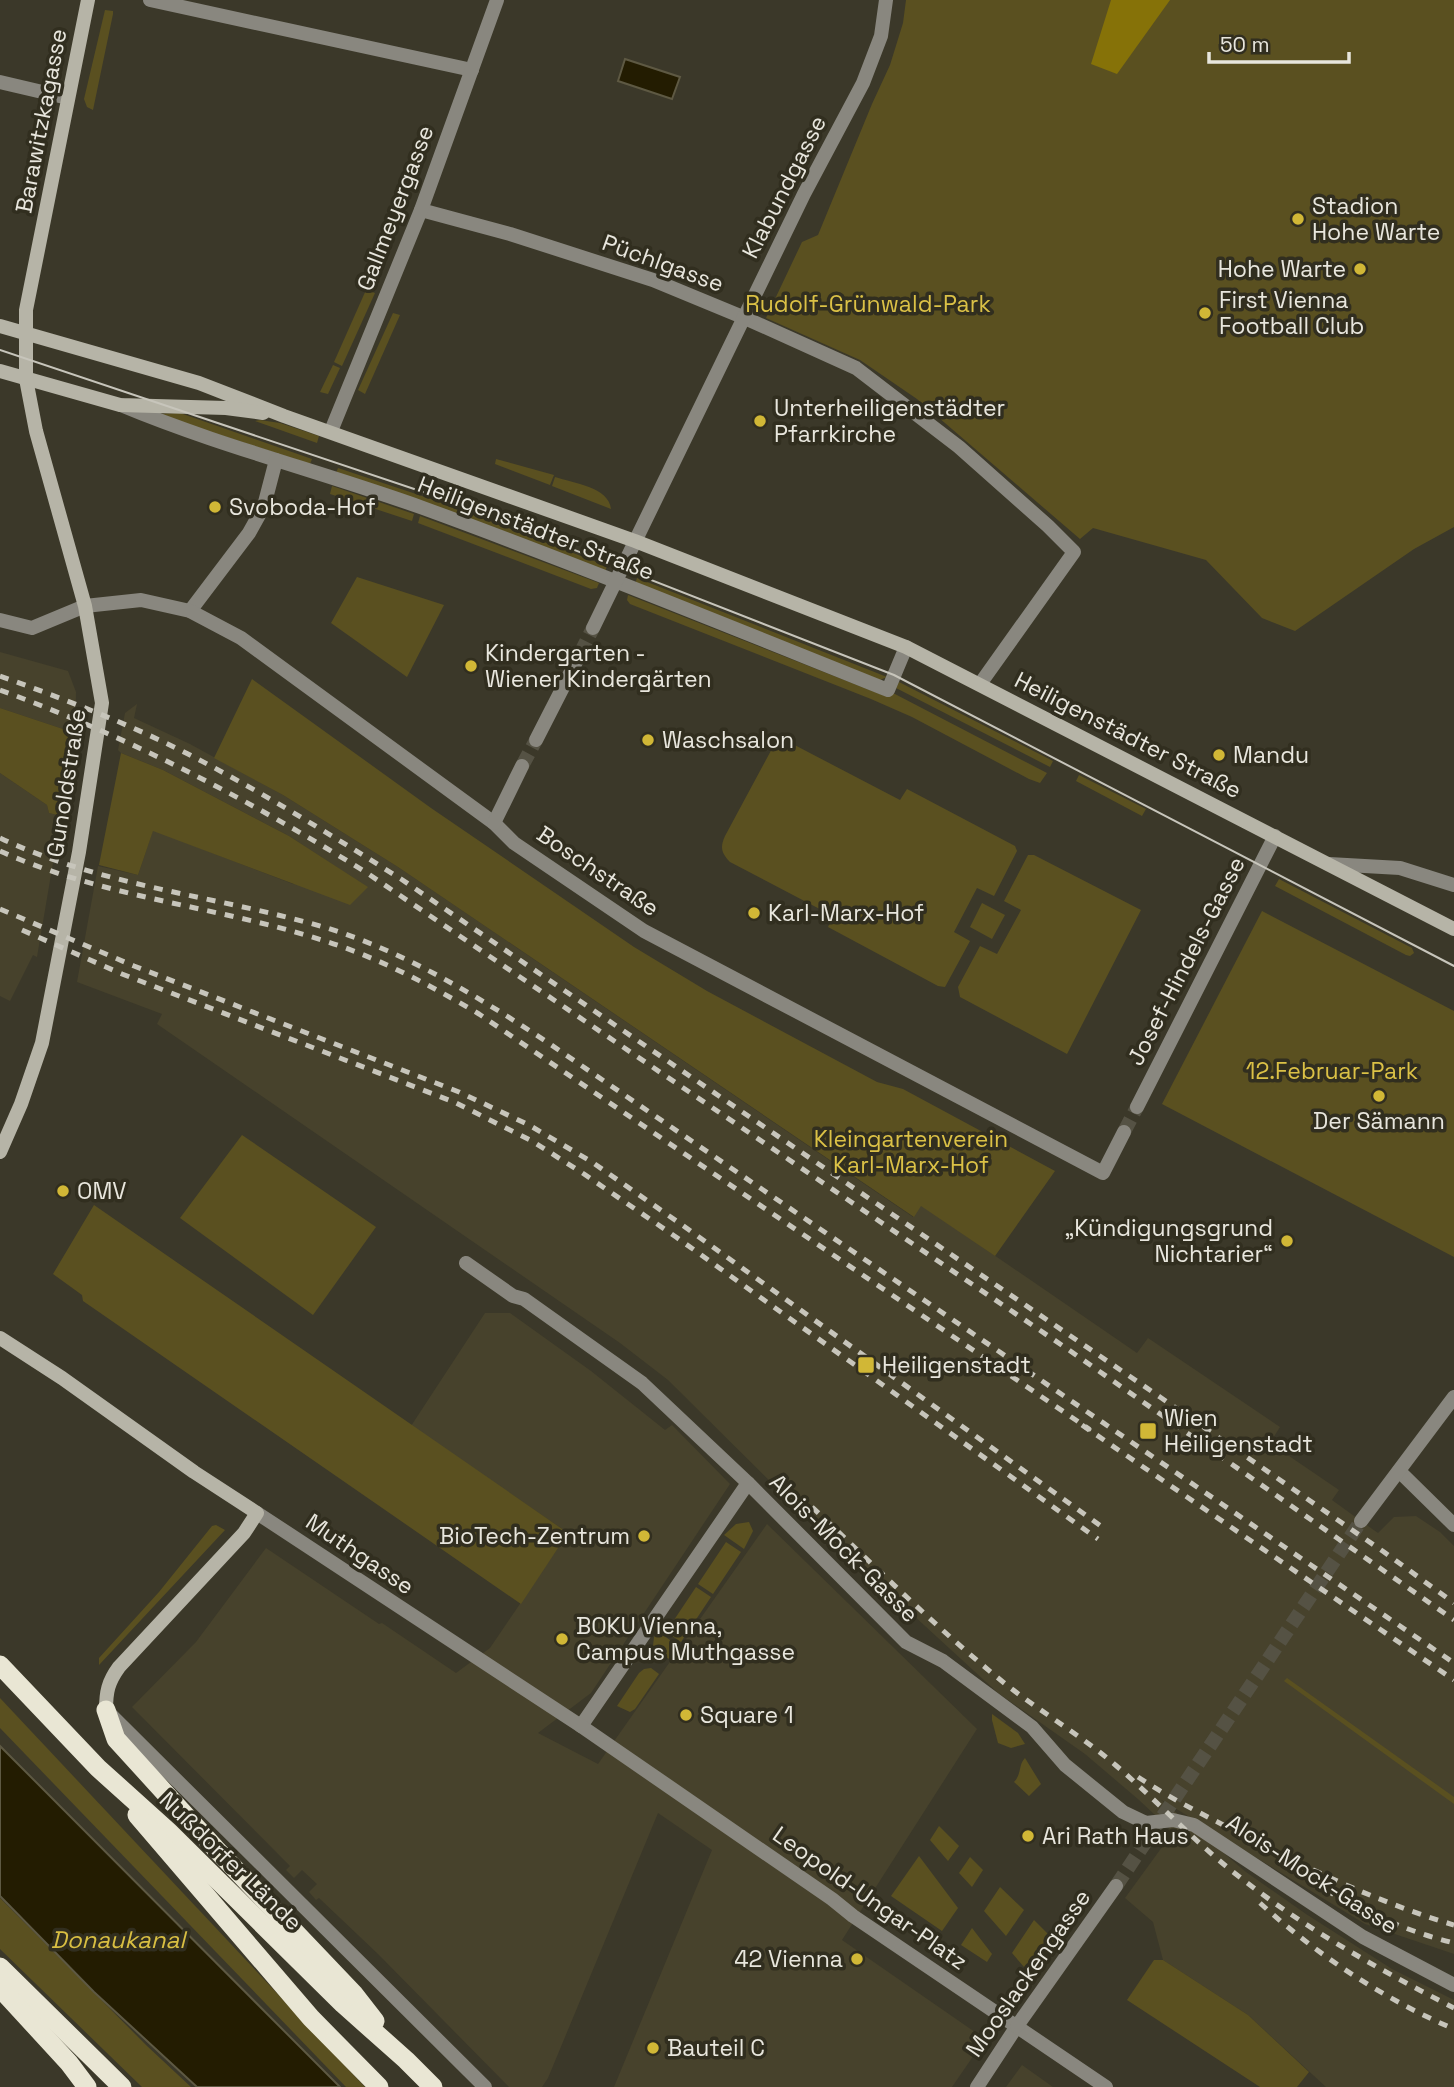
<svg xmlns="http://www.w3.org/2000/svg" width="1454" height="2087" font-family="'Space Grotesk',sans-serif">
  <rect width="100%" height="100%" fill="#3b3829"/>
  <g fill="#47422c">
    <polygon points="0,652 68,671 76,692 75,733 0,708"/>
    <polygon points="137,704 134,718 190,744 283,795 398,867 913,1217 921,1205 1137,1353 1148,1338 1280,1427 1270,1443 1339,1490 1332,1500 1361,1521 1378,1533 1394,1517 1416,1516 1440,1532 1454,1546 1454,1954 1365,1924 1160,1799 1246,1872 1306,1914 1392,1969 1454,2000 1454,2087 1326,2087 1248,2015 1163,1960 1153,1922 1125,1898 1173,1832 1139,1800 1085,1754 998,1693 803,1514 668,1380 620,1343 157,1024 162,1014 77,982 98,866 138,875 153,830 293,884 367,887 289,836 163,770 121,753 118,750 125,713"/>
    <polygon points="0,773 47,805 49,813 61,816 37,957 33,955 10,1001 0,996"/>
    <polygon points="485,1313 510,1313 591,1371 665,1430 672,1425 730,1484 591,1693 538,1733 598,1764 767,1524 977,1729 842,1940 985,2039 952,2087 614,2087 712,1850 658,1813 548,2078 542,2087 509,2087 378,1954 319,1898 316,1900 309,1892 317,1884 302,1870 294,1878 286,1870 290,1866 132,1707 196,1642 266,1548 379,1624 382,1623 456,1673 490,1648 568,1533 411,1426"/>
    <polygon points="1022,2065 1053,2087 1006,2087"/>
  </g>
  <g fill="#5a5020">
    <polygon points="906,0 1454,0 1454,527 1414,549 1295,631 1262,618 1206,560 1093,528 1080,539 917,399 860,360 766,318 802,242 818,235 872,104 890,65 903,23"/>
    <polygon points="105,10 113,11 113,14 93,110 87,107 84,99"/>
    <polygon points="366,290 375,293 342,366 334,362"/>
    <polygon points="393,313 400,315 365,394 358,390"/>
    <polygon points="333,365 340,368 328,394 320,392"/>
    <polygon points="180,413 312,459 310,464 155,414"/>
    <polygon points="260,420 280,423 319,436 317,443 255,421"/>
    <polygon points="496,459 554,475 550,485 495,464"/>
    <polygon points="338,468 446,504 607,566 605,572 336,473"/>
    <path d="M555,477C573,483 609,487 611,509L552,486Z"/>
    <polygon points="332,486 414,514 412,521 330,494"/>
    <polygon points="420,516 599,583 597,588 591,589 418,523"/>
    <polygon points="357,577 444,605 407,677 331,623"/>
    <polygon points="637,578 887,677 880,680 635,584"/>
    <polygon points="628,595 885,696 893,693 1047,773 1040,783 1029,779 912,717 871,699 630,604 627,600"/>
    <polygon points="252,679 431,808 634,947 707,991 877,1082 903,1089 1055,1171 995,1256 921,1206 914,1217 398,867 283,795 214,758"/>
    <polygon points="899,682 1053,761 1050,767 896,688"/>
    <polygon points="0,708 75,733 61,816 49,813 47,805 0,773"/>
    <path d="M785,740L900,800L907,789L1015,846L1017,851L994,896L977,888L954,932L970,941L945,987L938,986L828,927L833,916L730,862C721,853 720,847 725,836L774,745Z"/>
    <polygon points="121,753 163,770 289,836 368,887 350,905 153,831 138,875 99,865"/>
    <polygon points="1079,775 1146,809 1142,816 1076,781"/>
    <polygon points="1028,855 1034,855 1141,910 1067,1054 960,997 958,987 980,946 997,954 1021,910 1004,901"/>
    <polygon points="1279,879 1412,948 1414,953 1410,956 1406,955 1275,886"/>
    <polygon points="982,903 1005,915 992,939 970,927"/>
    <polygon points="1262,911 1454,1011 1454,1257 1162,1104"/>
    <polygon points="242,1135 376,1227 313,1315 180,1218"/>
    <polygon points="94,1205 568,1533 521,1604 83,1301 82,1295 53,1274"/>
    <polygon points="749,1522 753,1531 744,1549 724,1535 736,1524"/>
    <polygon points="216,1525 225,1530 99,1665 99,1658 159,1592 212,1526"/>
    <polygon points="726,1542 741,1552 713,1594 698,1584"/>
    <polygon points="696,1587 711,1597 681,1642 666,1632"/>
    <polygon points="659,1632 678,1646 669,1659 653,1646 654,1637"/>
    <polygon points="651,1668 659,1674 635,1709 630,1712 617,1706 639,1673 644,1669"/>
    <polygon points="1287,1678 1454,1797 1454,1804 1284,1681"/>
    <polygon points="0,1698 365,2087 346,2087 0,1728"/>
    <polygon points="992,1714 1018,1733 1025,1744 1011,1748 998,1743 992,1720"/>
    <path d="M1025,1758L1041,1784L1029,1796L1014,1782C1022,1774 1018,1765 1025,1758Z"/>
    <polygon points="939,1826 959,1846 948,1861 930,1840"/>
    <polygon points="919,1856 958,1908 942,1931 891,1896"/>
    <polygon points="970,1857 983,1870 972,1887 959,1873"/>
    <polygon points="1000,1887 1024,1910 1006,1936 984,1911"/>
    <polygon points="0,1898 147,2046 191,2087 142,2087 0,1949"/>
    <polygon points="1034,1920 1054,1940 1031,1975 1012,1953"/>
    <polygon points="972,1928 992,1954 987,1962 961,1945"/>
    <polygon points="1154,1960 1163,1960 1248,2015 1309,2072 1297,2087 1260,2087 1127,2000"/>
  </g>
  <polygon fill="#867208" points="1111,0 1170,0 1117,74 1091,64"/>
  <g fill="#231c01" stroke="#5e5943" stroke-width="2">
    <polygon points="625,59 680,77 672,99 618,81"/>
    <polygon points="0,1746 340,2087 197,2087 94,1992 0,1896"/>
  </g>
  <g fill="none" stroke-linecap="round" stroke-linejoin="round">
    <g stroke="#555244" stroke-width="14" stroke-dasharray="14 7" stroke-linecap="butt">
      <polyline points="580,654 593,628"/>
      <polyline points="522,766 536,740"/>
      <polyline points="1124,1132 1137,1107"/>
    </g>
    <polyline stroke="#555244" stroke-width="14" stroke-dasharray="14 7" stroke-linecap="butt" points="1116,1886 1361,1521"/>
    <g stroke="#89877f" stroke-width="14">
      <polyline points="150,0 472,70"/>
      <polyline points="0,82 68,98"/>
      <polyline points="421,210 510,234 653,280 745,318 856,368 959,447 1048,526 1074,552 980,684"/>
      <path d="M121,405C219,446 323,472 423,508C579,565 733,628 888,690L906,647"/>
      <polyline points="331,431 421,210 497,0"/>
      <polyline points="190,611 249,533 264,506 276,460"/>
      <polyline points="0,620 32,628 85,606 141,600 190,611 241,638 494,823 514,843 644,931 1103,1173 1124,1132"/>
      <polyline points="593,628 804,194 863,83 881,36 886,0"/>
      <polyline points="536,740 580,654"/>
      <polyline points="494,823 522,766"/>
      <polyline points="1329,864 1400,868 1454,885"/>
      <polyline points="1137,1107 1275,836"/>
      <polyline points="466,1263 513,1296 524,1299 642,1383 748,1483 906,1642 943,1661 1032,1727 1065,1765 1123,1812 1146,1823 1173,1820 1194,1825 1363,1937 1454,1985"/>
      <polyline points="1399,1471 1454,1525"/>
      <polyline points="581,1726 748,1483"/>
      <polyline points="977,2087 1017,2026"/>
    </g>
    <g stroke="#89877f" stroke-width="14">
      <polyline points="257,1513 581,1726 832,1899 853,1916 1106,2087"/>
      <polyline points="1361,1521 1454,1397"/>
      <polyline points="109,1713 485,2087"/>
      <polyline points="1017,2026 1116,1886"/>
    </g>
    <g stroke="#b6b4a7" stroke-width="14">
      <polyline points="0,326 199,383 284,416 635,541 906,647 1454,929"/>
      <polyline points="0,371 120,405 226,408 263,413"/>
      <polyline points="0,1152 21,1104 42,1043 79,852 102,703 85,606 36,431 26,379 26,310 88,0"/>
      <path d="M0,1338L62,1378L194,1472L257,1513L244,1533L119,1667C108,1682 106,1692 106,1710"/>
    </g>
    <g stroke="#e9e6d4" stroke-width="19">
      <polyline points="0,1665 98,1768 168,1831 343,2004 406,2060 433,2087"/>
      <polyline points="106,1710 116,1739 215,1848 354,1994 375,2021"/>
      <polyline points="137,1815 311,2018 379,2087"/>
      <polyline points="0,1967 122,2087"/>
      <polyline points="0,1988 69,2063 87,2087"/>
    </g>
    <polyline stroke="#c7c5bb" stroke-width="2" points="0,350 444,499 894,675 1454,966"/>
    <g stroke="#c7c5bb" stroke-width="5" stroke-dasharray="9 9" stroke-linecap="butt">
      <path d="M0,676C64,699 127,723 188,754C262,792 331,835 401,879L1160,1397L1384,1552L1454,1603"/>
      <path d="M0,690C129,737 250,800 367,873L1066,1348L1454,1620"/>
      <path d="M0,838C104,887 218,896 327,928C407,953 477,996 547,1042L1454,1663"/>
      <path d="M0,851C104,898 217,906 325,941C379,958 430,985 479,1014L1089,1429L1082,1425"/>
      <polyline points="0,909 134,966 459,1092 529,1125 592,1162 685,1227 1105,1529"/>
      <polyline points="22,930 122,974 454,1102 532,1141 584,1174 676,1237 1098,1539"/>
      <polyline points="1082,1425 1454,1680"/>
      <path d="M812,1507C876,1567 939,1631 1008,1686C1040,1711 1075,1732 1107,1758C1152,1795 1191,1839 1237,1875C1304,1928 1378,1969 1454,2008"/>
      <path d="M1138,1777C1171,1799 1206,1816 1241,1834C1310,1870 1380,1903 1454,1925"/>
      <path d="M1295,1871C1344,1903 1397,1929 1454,1943"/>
      <path d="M1260,1903C1316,1954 1383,1999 1454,2029"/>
    </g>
  </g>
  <g fill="#d1b736" stroke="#312e1f" stroke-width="2.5">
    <circle cx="1298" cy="219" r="7"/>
    <circle cx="1360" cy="269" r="7"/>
    <circle cx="1205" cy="313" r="7"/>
    <circle cx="760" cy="421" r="7"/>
    <circle cx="215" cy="507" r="7"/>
    <circle cx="471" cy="666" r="7"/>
    <circle cx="648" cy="740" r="7"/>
    <circle cx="1219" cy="755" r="7"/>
    <circle cx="754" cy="913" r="7"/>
    <circle cx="1379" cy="1096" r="7"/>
    <circle cx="63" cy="1191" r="7"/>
    <circle cx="1287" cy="1241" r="7"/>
    <rect x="857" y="1356" width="18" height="18" rx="3.5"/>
    <rect x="1139" y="1422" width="18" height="18" rx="3.5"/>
    <circle cx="644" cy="1536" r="7"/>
    <circle cx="562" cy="1639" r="7"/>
    <circle cx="686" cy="1715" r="7"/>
    <circle cx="1028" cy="1836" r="7"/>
    <circle cx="857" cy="1959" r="7"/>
    <circle cx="653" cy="2048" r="7"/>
  </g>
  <g text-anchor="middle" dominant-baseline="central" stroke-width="7" stroke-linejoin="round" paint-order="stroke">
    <g font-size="23" fill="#e8e6dd" stroke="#312e1f">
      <text transform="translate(41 121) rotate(-79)">Barawitzkagasse</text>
      <text transform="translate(784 187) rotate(-63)">Klabundgasse</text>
      <text transform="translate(395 208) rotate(-69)">Gallmeyergasse</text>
      <text transform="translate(663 263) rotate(20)">Püchlgasse</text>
      <text transform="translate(536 528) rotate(21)">Heiligenstädter Straße</text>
      <text transform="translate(1128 735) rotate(27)">Heiligenstädter Straße</text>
      <text transform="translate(66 783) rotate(-81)">Gunoldstraße</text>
      <text transform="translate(598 871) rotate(34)">Boschstraße</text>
      <text transform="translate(1186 961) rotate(-63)">Josef-Hindels-Gasse</text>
      <text transform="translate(844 1548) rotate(45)">Alois-Mock-Gasse</text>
      <text transform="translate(360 1554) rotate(34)">Muthgasse</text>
      <text transform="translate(231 1861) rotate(44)">Nußdorfer Lände</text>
      <text transform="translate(1312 1874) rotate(33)">Alois-Mock-Gasse</text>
      <text transform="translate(870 1898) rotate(35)">Leopold-Ungar-Platz</text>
      <text transform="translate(1028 1973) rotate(-55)">Mooslackengasse</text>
    </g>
    <g font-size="23" fill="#e8e6dd" stroke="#312e1f" text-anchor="start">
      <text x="1312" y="206">Stadion<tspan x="1312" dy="26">Hohe Warte</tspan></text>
      <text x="1346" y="269" text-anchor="end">Hohe Warte</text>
      <text x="1219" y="300">First Vienna<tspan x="1219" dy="26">Football Club</tspan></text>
      <text x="774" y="408">Unterheiligenstädter<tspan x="774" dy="26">Pfarrkirche</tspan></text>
      <text x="229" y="507">Svoboda-Hof</text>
      <text x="485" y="653">Kindergarten -<tspan x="485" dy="26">Wiener Kindergärten</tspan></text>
      <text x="662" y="740">Waschsalon</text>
      <text x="1233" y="755">Mandu</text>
      <text x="768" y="913">Karl-Marx-Hof</text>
      <text x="1379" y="1121" text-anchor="middle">Der Sämann</text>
      <text x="77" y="1191">OMV</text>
      <text x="1273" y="1228" text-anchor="end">„Kündigungsgrund<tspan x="1273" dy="26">Nichtarier“</tspan></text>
      <text x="882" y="1365">Heiligenstadt</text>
      <text x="1164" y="1418">Wien<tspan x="1164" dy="26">Heiligenstadt</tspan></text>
      <text x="630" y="1536" text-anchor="end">BioTech-Zentrum</text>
      <text x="576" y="1626">BOKU Vienna,<tspan x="576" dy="26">Campus Muthgasse</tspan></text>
      <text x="700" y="1715">Square 1</text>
      <text x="1042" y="1836">Ari Rath Haus</text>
      <text x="843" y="1959" text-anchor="end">42 Vienna</text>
      <text x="667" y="2048">Bauteil C</text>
    </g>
    <g font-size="23" fill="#dbc146" stroke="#312e1f">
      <text x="868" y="304">Rudolf-Grünwald-Park</text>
      <text x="1332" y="1071">12.Februar-Park</text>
      <text x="911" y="1139">Kleingartenverein<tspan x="911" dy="26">Karl-Marx-Hof</tspan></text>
    </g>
    <g font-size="24" font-style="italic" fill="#d8be42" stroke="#312e1f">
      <text x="118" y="1939">Donaukanal</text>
    </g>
  </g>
  <path d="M1209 52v10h140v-10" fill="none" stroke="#e8e6dd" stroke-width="3.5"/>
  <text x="1220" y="52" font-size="21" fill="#e8e6dd" stroke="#312e1f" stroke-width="5" paint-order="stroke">50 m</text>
</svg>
